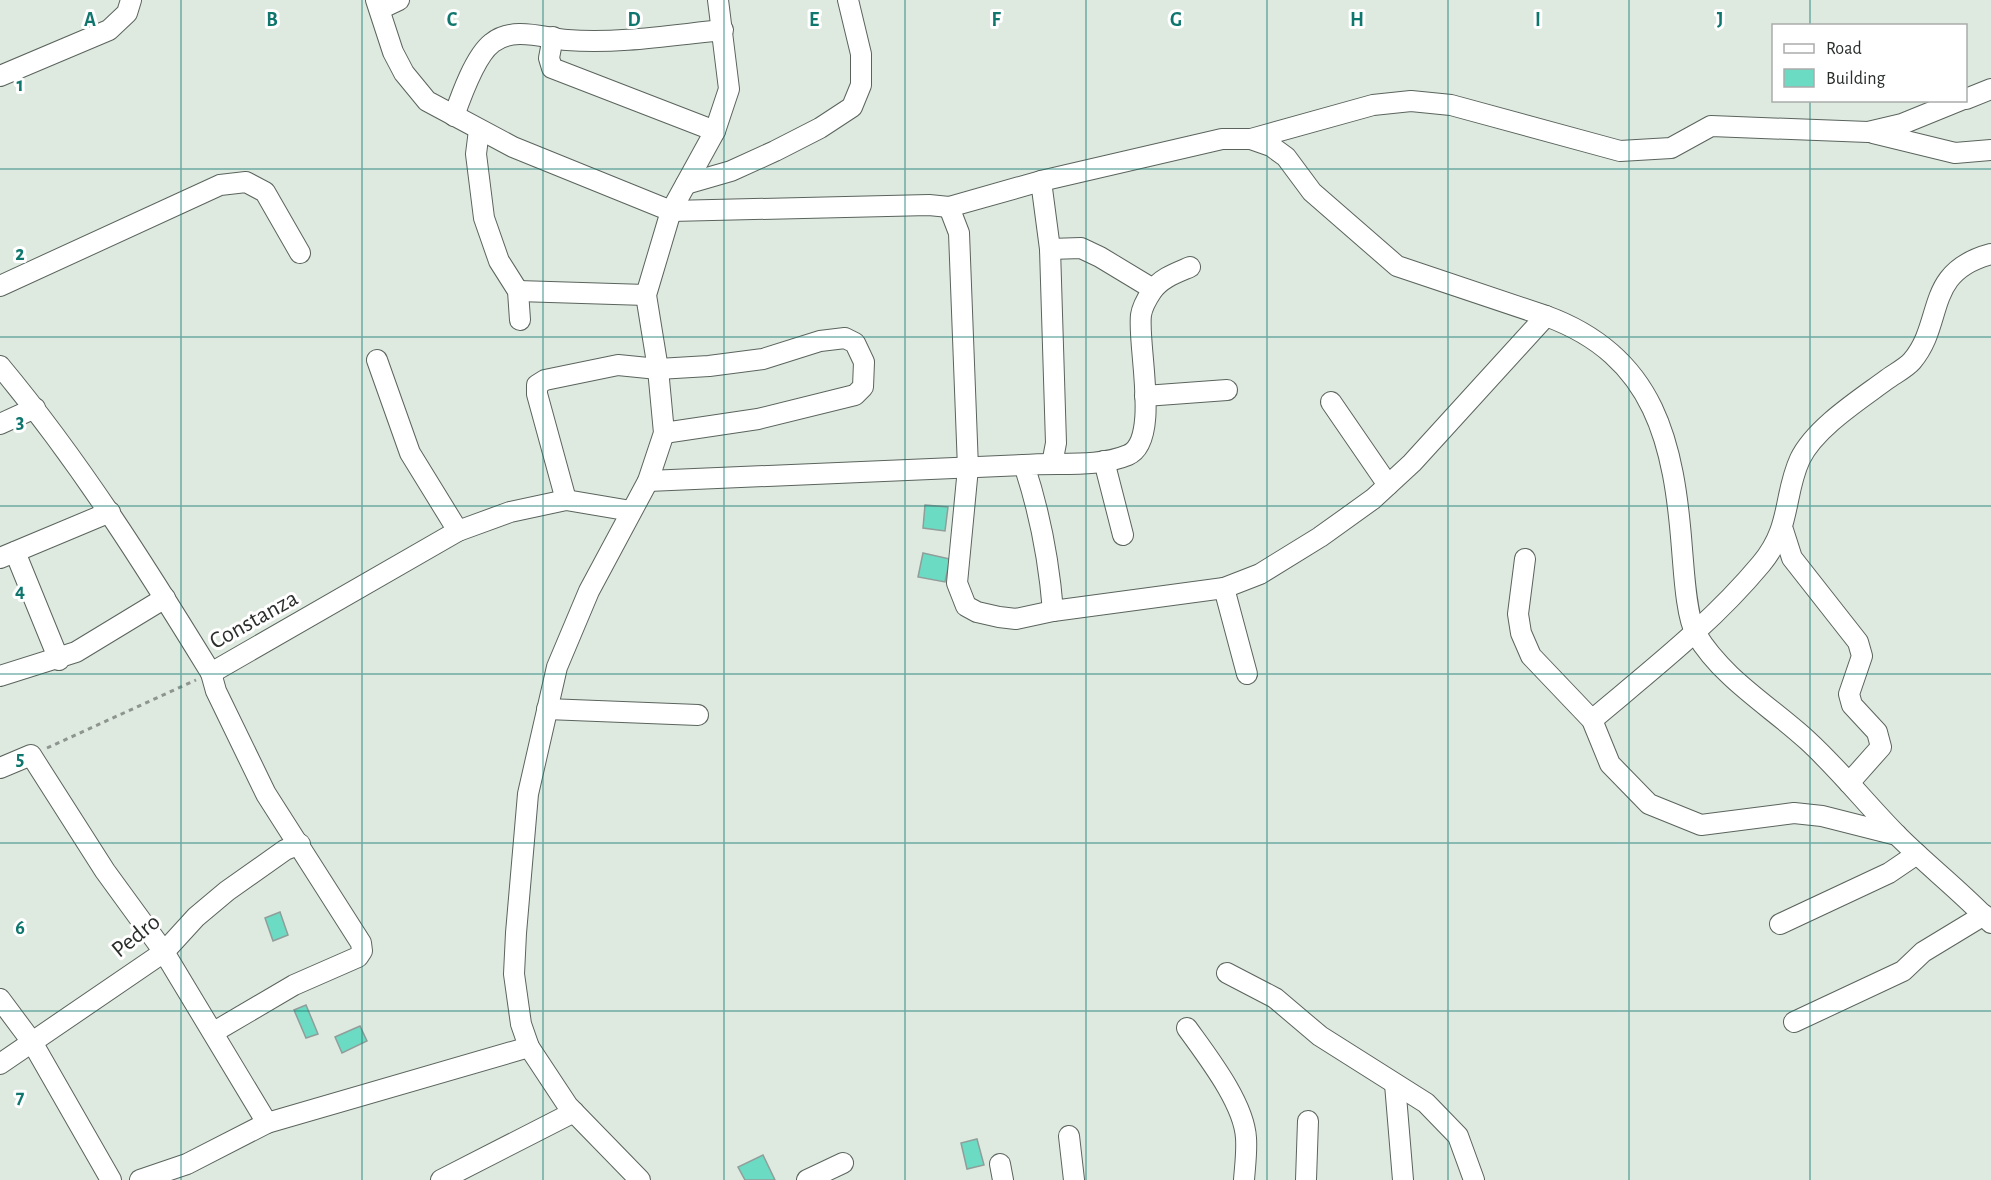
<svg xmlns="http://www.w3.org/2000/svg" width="1991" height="1180" font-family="'Alegreya Sans',sans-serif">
  <rect width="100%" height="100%" fill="#dee9e0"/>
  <g fill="#6cdbc3" stroke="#909e9a" stroke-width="1.5">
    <polygon points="925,505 948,507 945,531 923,528"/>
    <polygon points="923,553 950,559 945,582 918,577"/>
    <polygon points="280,912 288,935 273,941 265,918"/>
    <polygon points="306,1005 318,1034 306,1038 294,1010"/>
    <polygon points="360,1026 367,1041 342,1053 335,1037"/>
    <polygon points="977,1139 984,1165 967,1169 961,1143"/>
    <polygon points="763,1155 775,1180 745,1180 738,1167"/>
  </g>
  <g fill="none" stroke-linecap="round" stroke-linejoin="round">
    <g stroke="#5a645d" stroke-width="22">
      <g id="minor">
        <polyline points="376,0 393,52 404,73 427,101 513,147 671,211 929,205 949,207 1041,181 1050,249 1056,443 1052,464"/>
        <polyline points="380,9 399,0"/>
        <polyline points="553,37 549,58 552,68 715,131"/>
        <polyline points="0,76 109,30 127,13 131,0"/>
        <polyline points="1966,99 1991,89"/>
        <path d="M454,116C461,96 475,56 492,43C513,26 544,38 567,40C619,44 672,35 723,30"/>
        <polyline points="479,130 476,154 484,218 499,261 518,291 520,320"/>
        <polyline points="1873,133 1955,153 1991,150"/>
        <polyline points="1251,139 1373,105 1411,101 1451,105 1620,151 1671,148 1711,126 1868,132 1902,124 1961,100"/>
        <polyline points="1041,181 1222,139 1251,139 1271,146 1286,157 1312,192 1397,266 1546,316"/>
        <polyline points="686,184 731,171 775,151 820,128 852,107 861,85 861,54 848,0"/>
        <path d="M949,207L959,233L968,468L957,583L966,606L977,612L999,617L1016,619L1053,611L1224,588L1260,574L1320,537L1373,499L1412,463L1546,316C1656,356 1674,444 1682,549C1684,571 1686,616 1696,634C1723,679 1770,706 1807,740C1840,770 1867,805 1898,836C1928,866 1962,892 1991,923"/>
        <polyline points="1050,249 1081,248 1100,257 1153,289"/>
        <polyline points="0,286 220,185 246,182 265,192 300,253"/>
        <polyline points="518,291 646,295"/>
        <polyline points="377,360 410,453 458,531"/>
        <path d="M0,366C80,462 146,567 211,673L458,531L510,512L566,500L631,511"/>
        <polyline points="1145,396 1227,390"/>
        <polyline points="1331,402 1388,485"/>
        <polyline points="0,424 35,408"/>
        <polyline points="1104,461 1123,535"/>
        <polyline points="648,481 1024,465"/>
        <polyline points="566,500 537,394 537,385 545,380 618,365 658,369 709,366 763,359 820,341 845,338 855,343 864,362 863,387 855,395 758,419 664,433"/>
        <polyline points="1783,530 1792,558 1858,642 1862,656 1849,694 1852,705 1877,732 1881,747 1849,783"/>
        <polyline points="15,552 59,660"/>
        <polyline points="0,558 110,512"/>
        <polyline points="1525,559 1518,614 1521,633 1531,656 1592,720 1610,764 1649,804 1701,825 1794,813 1822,816 1897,835"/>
        <polyline points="1224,588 1247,674"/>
        <path d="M1053,611C1049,561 1040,513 1024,465C1057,462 1097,468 1128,455C1161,441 1137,345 1141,315C1142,308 1148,297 1152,291C1161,278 1176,273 1190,267"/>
        <polyline points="211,673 216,691 266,794 361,943 362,951 358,957 294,985 214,1032"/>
        <polyline points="0,676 76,652 165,598"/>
        <polyline points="547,709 698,715"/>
        <path d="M1592,720C1650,671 1712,623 1761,564C1792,527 1783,496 1800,459C1815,428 1859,400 1886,380C1894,374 1906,368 1912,361C1945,322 1923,272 1991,254"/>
        <polyline points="0,768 31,755 105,871 164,952 267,1123"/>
        <polyline points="1780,924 1889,873 1917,854"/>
        <polyline points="1227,973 1275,998 1320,1036 1426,1103 1458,1136 1474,1180"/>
        <polyline points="0,999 32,1042 111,1180"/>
        <polyline points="1794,1022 1903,971 1923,952 1984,915"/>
        <path d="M1187,1028C1207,1056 1244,1103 1246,1138C1247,1152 1245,1166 1244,1180"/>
        <polyline points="0,1064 164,952 196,917 227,891 285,850 300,844"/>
        <polyline points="1395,1084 1403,1180"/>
        <polyline points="1069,1136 1074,1180"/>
        <polyline points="1000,1164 1003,1180"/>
        <polyline points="140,1180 187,1164 267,1123 529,1047"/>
        <polyline points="441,1180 574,1112"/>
        <polyline points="640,1180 568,1106 529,1047 521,1024 514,974 516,933 528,794 557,667 589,591 648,481 664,433 658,369 646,295 671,211 715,131 729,89 718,0"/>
        <polyline points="807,1180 843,1163"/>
        <polyline points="1306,1180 1308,1121"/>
      </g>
    </g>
    <polyline stroke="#8e958f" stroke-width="3" stroke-dasharray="4.5 4.5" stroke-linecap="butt" points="47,748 196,680"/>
    <use href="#minor" stroke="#fff" stroke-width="20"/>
  </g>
  <path fill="none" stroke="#0f766e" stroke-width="1.5" stroke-opacity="0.55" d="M181,0V1180M362,0V1180M543,0V1180M724,0V1180M905,0V1180M1086,0V1180M1267,0V1180M1448,0V1180M1629,0V1180M1810,0V26M1810,100V1180M0,169H1991M0,337H1991M0,506H1991M0,674H1991M0,843H1991M0,1011H1991"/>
  <g text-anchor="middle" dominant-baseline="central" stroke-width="6" stroke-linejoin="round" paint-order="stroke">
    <g font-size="24" fill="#2b2f2c" stroke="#fff">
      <text transform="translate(254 620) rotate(-29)">Constanza</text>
      <text transform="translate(136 936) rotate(-39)">Pedro</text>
    </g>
  </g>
  <g font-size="20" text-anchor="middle" font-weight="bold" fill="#0f766e" stroke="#fff" stroke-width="6" stroke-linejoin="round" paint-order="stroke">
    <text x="90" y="26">A</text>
    <text x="272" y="26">B</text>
    <text x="452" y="26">C</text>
    <text x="634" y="26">D</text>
    <text x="814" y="26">E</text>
    <text x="996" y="26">F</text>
    <text x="1176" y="26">G</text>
    <text x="1357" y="26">H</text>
    <text x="1538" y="26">I</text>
    <text x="1720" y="26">J</text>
    <text x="20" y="91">1</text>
    <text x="20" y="260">2</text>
    <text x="20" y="428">3</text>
    <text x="20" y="597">4</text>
    <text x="20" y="765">5</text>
    <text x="20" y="934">6</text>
    <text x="20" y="1103">7</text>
  </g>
  <rect x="1772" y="24" width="195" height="78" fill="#ffffff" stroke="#aaacab" stroke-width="1.5"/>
  <rect x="1784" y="44" width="30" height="9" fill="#ffffff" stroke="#aaacab" stroke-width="1.5"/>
  <text x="1826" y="54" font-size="18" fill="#2b2f2c">Road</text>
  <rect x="1784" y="69" width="30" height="18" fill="#6cdbc3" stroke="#aaacab" stroke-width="1.5"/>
  <text x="1826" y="84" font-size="18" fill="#2b2f2c">Building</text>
</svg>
